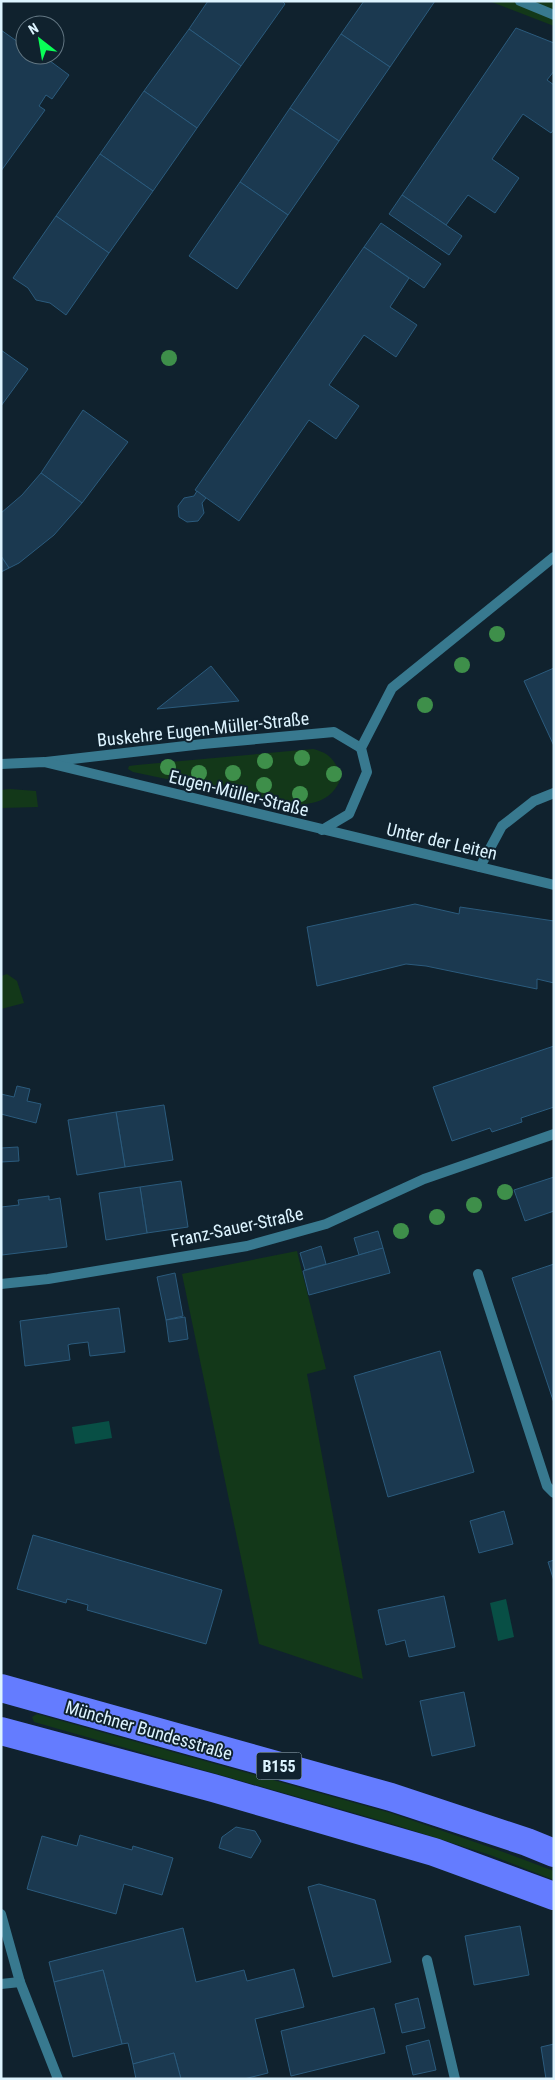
<svg xmlns="http://www.w3.org/2000/svg" width="555" height="2080" font-family="'Roboto Condensed',sans-serif">
  <rect width="100%" height="100%" fill="#10222e"/>
  <g fill="#133819">
    <polygon points="489,1 554,1 554,26"/>
    <path d="M313,749C330,753 336,761 341,778C332,801 313,805 290,805L133,772L128,769L129,766L137,765Z"/>
    <polygon points="10,789 36,791 38,807 1,808 1,790"/>
    <polygon points="7,974 17,981 24,1003 1,1009 1,976"/>
    <polygon points="297,1251 326,1369 307,1374 363,1679 259,1644 182,1274"/>
    <polygon points="37,1714 391,1813 495,1849 554,1871 554,1880 490,1855 389,1823 34,1722 32,1717"/>
  </g>
  <g fill="#084f45">
    <polygon points="109,1421 112,1438 75,1444 72,1427"/>
    <polygon points="506,1599 514,1637 498,1641 490,1603"/>
  </g>
  <g fill="#1b3950" stroke="#2b5b7d">
    <polygon points="208,1 282,1 285,4 241,66 189,29"/>
    <polygon points="364,1 435,1 390,67 341,34"/>
    <polygon points="516,28 554,43 554,71 547,80 554,85 554,129 551,133 523,114 492,159 519,178 495,213 468,195 446,225 402,195"/>
    <polygon points="189,29 241,66 197,128 144,91"/>
    <polygon points="1,30 25,47 25,55 33,55 32,56 42,64 46,58 69,75 52,99 46,95 39,106 45,110 1,171"/>
    <polygon points="341,34 390,67 339,141 290,108"/>
    <polygon points="144,91 197,128 153,191 100,154"/>
    <polygon points="290,108 339,141 288,215 240,182"/>
    <polygon points="100,154 153,191 109,253 56,216"/>
    <polygon points="240,182 288,215 237,289 189,256"/>
    <polygon points="402,195 462,236 449,255 389,214"/>
    <polygon points="56,216 109,253 66,315 50,303 36,300 28,288 13,278"/>
    <polygon points="381,223 441,264 424,288 364,247"/>
    <polygon points="364,247 409,278 390,307 417,325 396,357 364,335 329,385 359,406 336,439 309,420 239,521 195,490"/>
    <polygon points="1,350 28,369 1,406"/>
    <polygon points="83,410 128,442 82,503 41,473"/>
    <polygon points="41,473 82,503 54,535 19,563 9,568 1,556 1,513 22,495"/>
    <polygon points="197,491 206,498 202,503 204,513 198,521 187,522 179,517 178,506 184,498 194,496"/>
    <polygon points="1,556 9,568 1,572"/>
    <polygon points="211,666 239,701 157,709"/>
    <polygon points="554,668 554,746 524,681"/>
    <polygon points="415,904 459,914 460,907 554,921 554,983 537,979 537,989 426,966 406,964 317,986 307,927"/>
    <polygon points="554,1046 554,1107 521,1118 522,1122 492,1132 490,1128 452,1141 433,1087"/>
    <polygon points="17,1086 30,1089 27,1101 41,1104 36,1123 1,1114 1,1094 14,1097"/>
    <polygon points="164,1105 173,1160 125,1167 116,1112"/>
    <polygon points="116,1112 125,1167 77,1175 68,1120"/>
    <polygon points="18,1147 19,1161 1,1162 1,1148"/>
    <polygon points="554,1177 554,1211 525,1221 514,1190"/>
    <polygon points="181,1181 188,1227 147,1233 140,1187"/>
    <polygon points="140,1187 147,1233 106,1240 99,1193"/>
    <polygon points="49,1196 49,1200 60,1198 67,1247 2,1255 1,1207 19,1205 18,1200"/>
    <polygon points="378,1231 383,1248 359,1255 354,1238"/>
    <polygon points="321,1246 326,1264 305,1270 300,1253"/>
    <polygon points="383,1248 390,1273 309,1295 303,1271"/>
    <polygon points="554,1264 554,1403 512,1278"/>
    <polygon points="175,1273 183,1316 166,1320 157,1277"/>
    <polygon points="119,1308 125,1352 90,1356 88,1342 71,1344 68,1345 70,1360 25,1366 20,1321"/>
    <polygon points="185,1317 188,1339 169,1342 166,1320"/>
    <polygon points="440,1351 474,1472 388,1497 354,1376"/>
    <polygon points="504,1511 513,1544 479,1553 470,1521"/>
    <polygon points="33,1535 222,1590 206,1644 87,1610 88,1605 67,1599 66,1603 17,1589"/>
    <polygon points="554,1560 554,1581 548,1562"/>
    <polygon points="444,1596 455,1647 409,1657 405,1640 386,1645 378,1610"/>
    <polygon points="464,1692 475,1746 432,1756 420,1701"/>
    <polygon points="236,1827 255,1831 261,1841 251,1858 219,1848 222,1837"/>
    <polygon points="80,1835 132,1850 133,1846 173,1858 162,1895 124,1884 116,1914 27,1889 42,1836 77,1846"/>
    <polygon points="319,1884 375,1900 391,1962 333,1977 308,1887"/>
    <polygon points="520,1926 529,1975 474,1985 465,1936"/>
    <polygon points="183,1928 196,1982 244,1970 247,1981 294,1969 304,2007 255,2019 268,2073 244,2079 181,2079 174,2053 133,2064 128,2043 122,2044 103,1970 54,1982 49,1962"/>
    <polygon points="103,1970 122,2044 73,2057 54,1982"/>
    <polygon points="418,1998 425,2028 402,2033 395,2004"/>
    <polygon points="374,2008 385,2053 291,2076 281,2031"/>
    <polygon points="429,2040 436,2070 413,2075 406,2046"/>
    <polygon points="554,2044 554,2079 546,2079 541,2047"/>
    <polygon points="174,2053 181,2079 136,2079 133,2064"/>
  </g>
  <g fill="none" stroke-linecap="round" stroke-linejoin="round">
    <g stroke="#38798f" stroke-width="10">
      <polyline points="46,762 203,744 334,732 361,748"/>
      <polyline points="480,867 502,826 534,801 554,793"/>
      <polyline points="478,1274 547,1486 554,1493"/>
    </g>
    <g stroke="#38798f" stroke-width="10">
      <polyline points="520,1 554,15"/>
      <polyline points="1,764 44,762 554,885"/>
      <polyline points="322,830 349,814 367,772 361,748 392,688 554,557"/>
      <polyline points="1,1284 48,1279 247,1246 326,1224 424,1179 554,1134"/>
      <polyline points="1,1914 20,1982 58,2079"/>
      <polyline points="427,1960 455,2079"/>
      <polyline points="1,1984 20,1982"/>
    </g>
    <g stroke="#647cff" stroke-width="28">
      <polyline points="1,1688 391,1797 527,1842 554,1853"/>
      <polyline points="1,1731 213,1788 434,1852 554,1896"/>
    </g>
  </g>
  <g fill="#3e8f4a">
    <circle cx="169" cy="358" r="8"/>
    <circle cx="497" cy="634" r="8"/>
    <circle cx="462" cy="665" r="8"/>
    <circle cx="425" cy="705" r="8"/>
    <circle cx="302" cy="758" r="8"/>
    <circle cx="265" cy="761" r="8"/>
    <circle cx="168" cy="767" r="8"/>
    <circle cx="199" cy="773" r="8"/>
    <circle cx="233" cy="773" r="8"/>
    <circle cx="334" cy="774" r="8"/>
    <circle cx="264" cy="785" r="8"/>
    <circle cx="300" cy="794" r="8"/>
    <circle cx="505" cy="1192" r="8"/>
    <circle cx="474" cy="1205" r="8"/>
    <circle cx="437" cy="1217" r="8"/>
    <circle cx="401" cy="1231" r="8"/>
  </g>
  <g text-anchor="middle" dominant-baseline="central" stroke-width="4" stroke-linejoin="round" paint-order="stroke">
    <rect fill="#10222e" stroke="#a0b5c0" stroke-width="1" x="256.5" y="1752.5" width="45" height="27" rx="4"/>
    <g font-size="16" font-weight="bold" fill="#ddf4ff">
      <text x="279" y="1766">B155</text>
    </g>
    <g font-size="18" fill="#ddf4ff" stroke="#10222e">
      <text transform="translate(203 729) rotate(-6)">Buskehre Eugen-Müller-Straße</text>
      <text transform="translate(239 793) rotate(14)">Eugen-Müller-Straße</text>
      <text transform="translate(442 841) rotate(13)">Unter der Leiten</text>
      <text transform="translate(237 1227) rotate(-12)">Franz-Sauer-Straße</text>
      <text transform="translate(149 1730) rotate(16)">Münchner Bundesstraße</text>
    </g>
  </g>
  <rect width="555" height="2080" fill="none" stroke="#ddf4ff" stroke-width="5"/>
  <g transform="translate(40 40) rotate(329)"><circle r="24" fill="#10222e" stroke="#627682"/>
  <path d="M0-4L9 19L0 12L-9 19Z" fill="#09ff57"/>
  <text y="-8" font-size="14" font-weight="bold" text-anchor="middle" fill="#ddf4ff">N</text>
  </g>
</svg>
